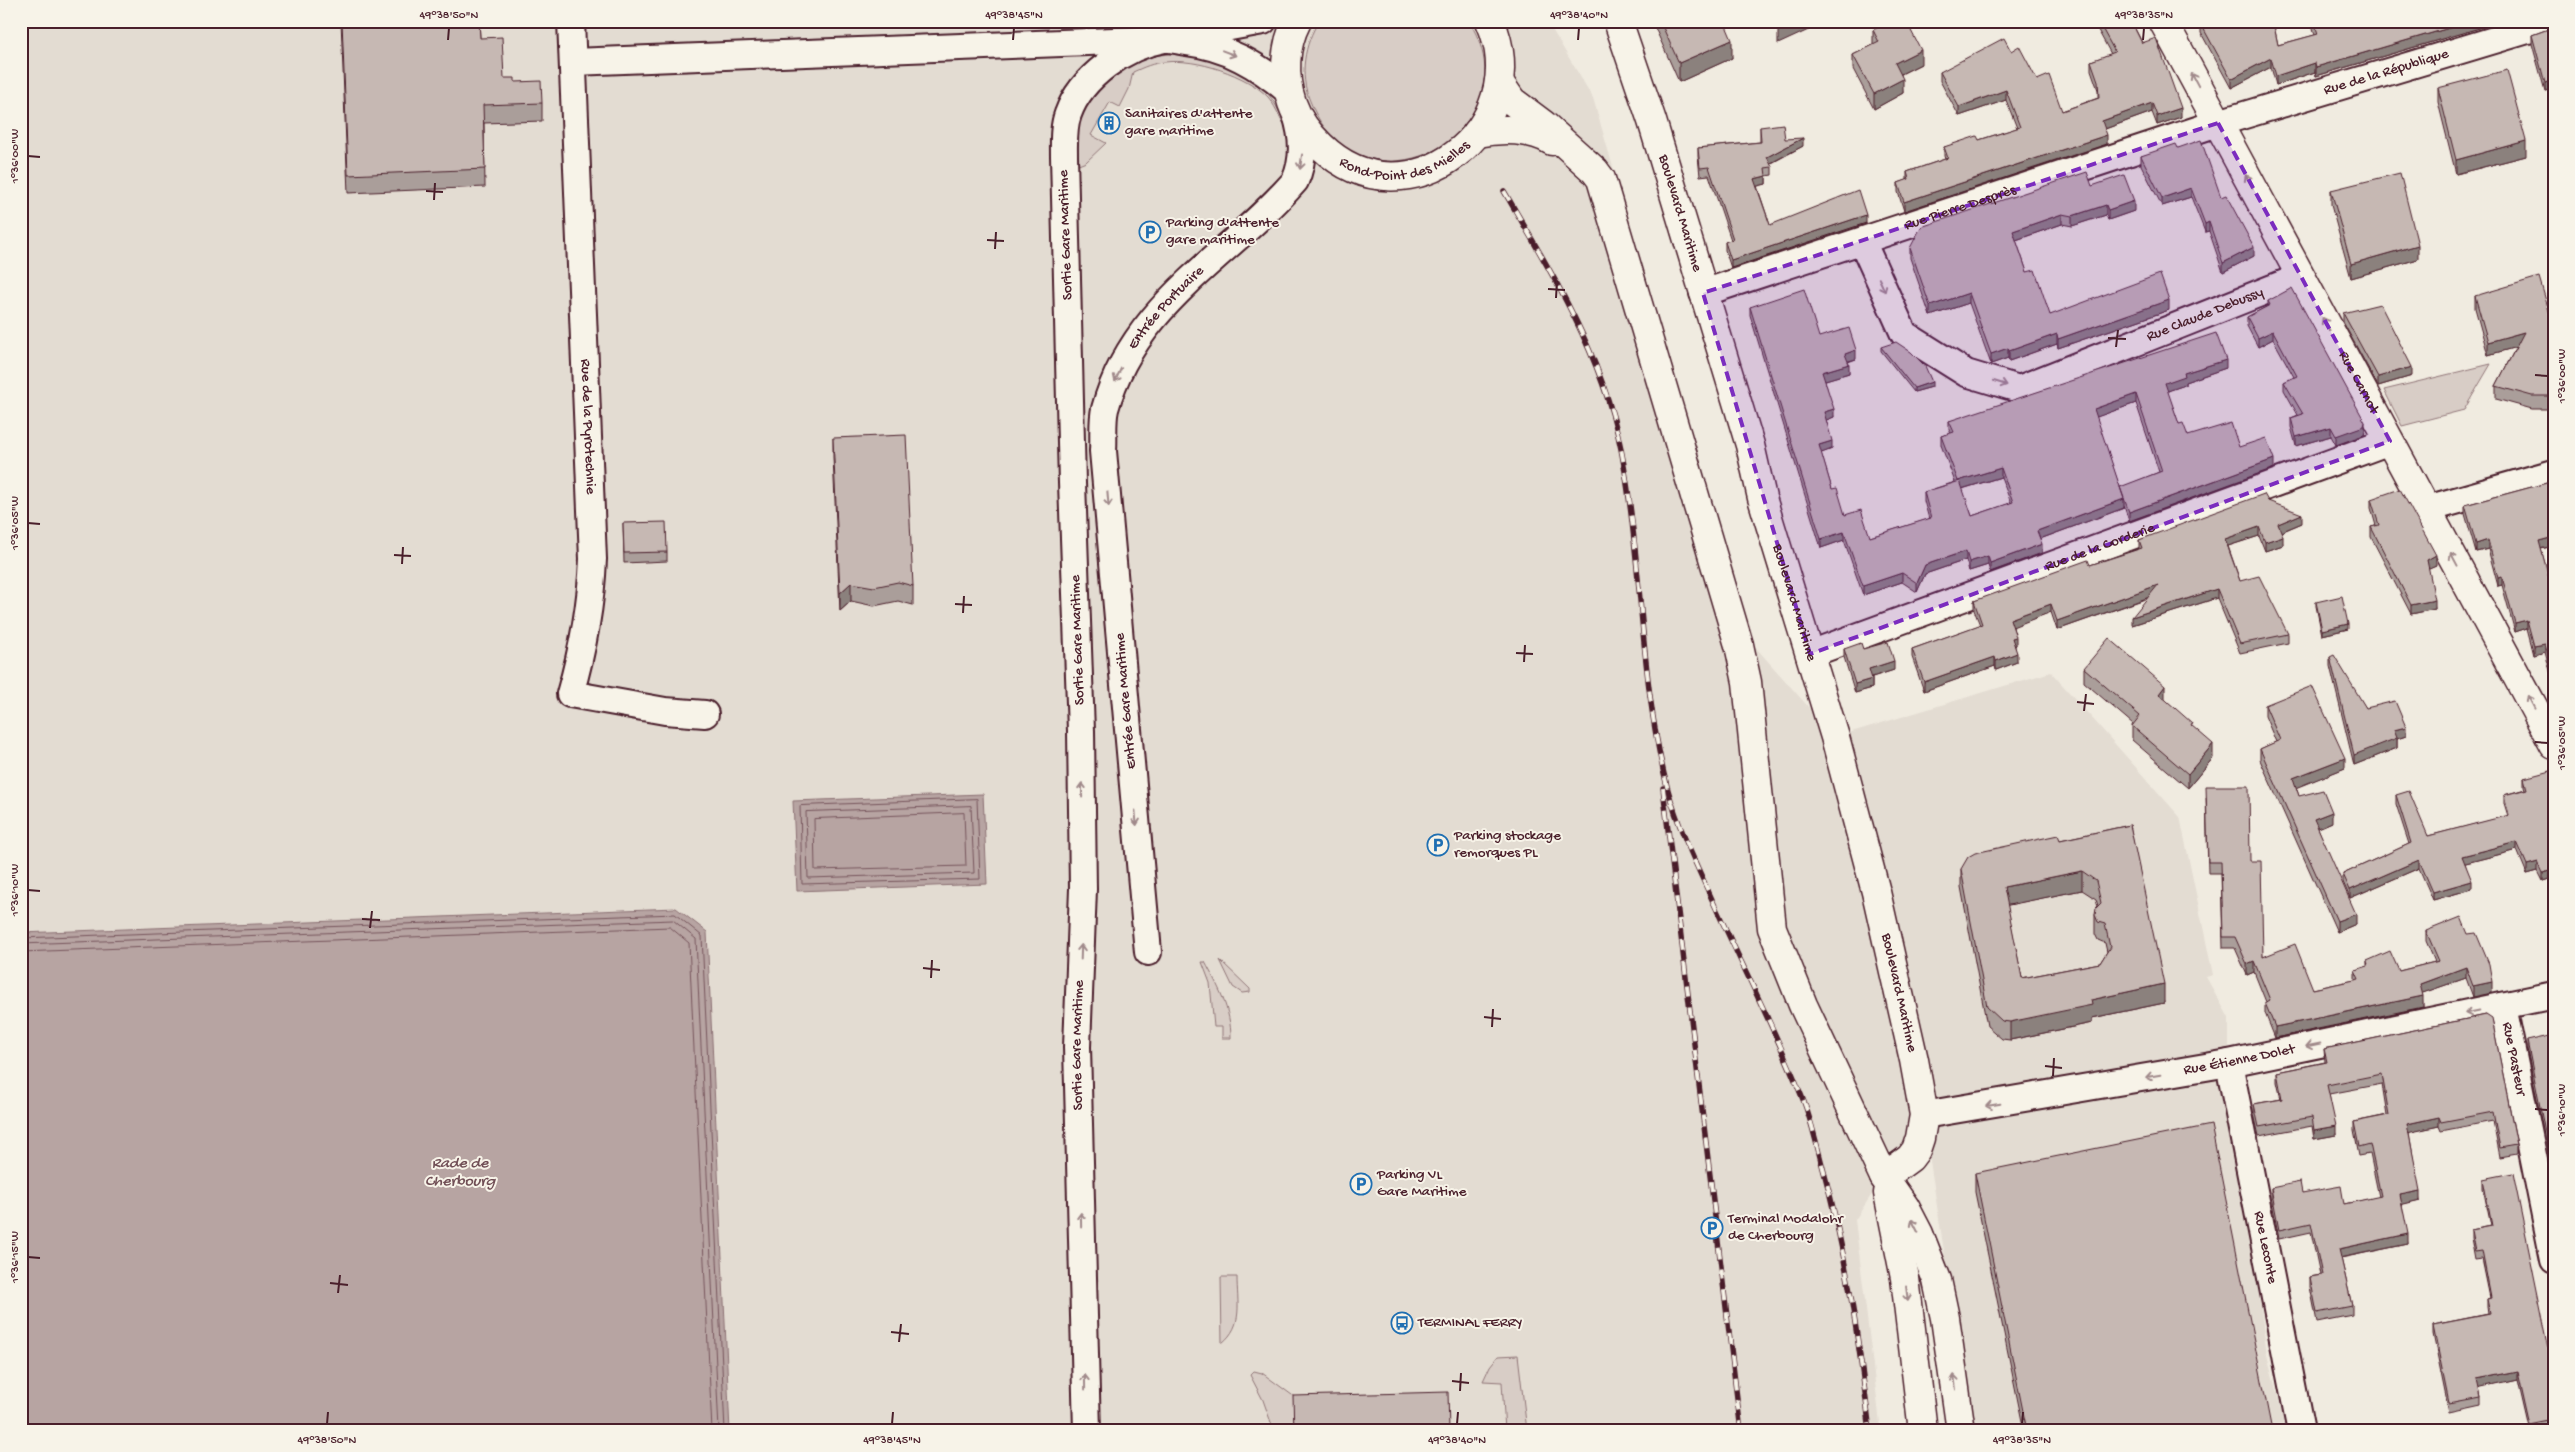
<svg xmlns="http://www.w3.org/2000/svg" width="2575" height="1452" font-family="'Gochi Hand',sans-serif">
  <rect width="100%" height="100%" fill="#f0ebe0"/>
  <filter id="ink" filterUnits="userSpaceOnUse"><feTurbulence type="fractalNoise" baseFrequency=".02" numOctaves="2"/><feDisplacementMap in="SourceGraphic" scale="10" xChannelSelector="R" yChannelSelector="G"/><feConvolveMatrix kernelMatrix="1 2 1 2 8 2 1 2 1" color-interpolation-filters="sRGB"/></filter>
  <g filter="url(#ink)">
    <polygon fill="#e3dcd2" points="21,21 1547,21 1593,98 1750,641 1835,737 2051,672 2180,817 2213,975 2206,977 2229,1018 2229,1063 2267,1355 2287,1431 1972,1431 1923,1116 1855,1220 1881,1431 730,1431 707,932 676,908 21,933"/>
    <g fill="#d8cdc6" stroke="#917678">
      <polygon points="873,21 982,21 887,25 872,25"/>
      <path d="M1319,21H1469C1539,134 1359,226 1310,101C1299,75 1304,44 1319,21Z"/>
      <path d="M1171,54C1221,60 1267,71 1284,124C1279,116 1274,104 1268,97C1247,75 1196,58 1165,62C1153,63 1144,67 1133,72L1129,89L1120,107L1110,102L1091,135L1106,143L1086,162L1071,168C1072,157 1071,144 1074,134C1086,90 1124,56 1171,54Z"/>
      <polygon points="2491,364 2464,410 2402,426 2384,390"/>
      <polygon points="1220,960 1250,989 1250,992 1242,993 1233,987"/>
      <path d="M1202,962H1205C1218,986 1231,1009 1231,1038H1222V1027H1214L1210,983Z"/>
      <path d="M1221,1277H1237C1237,1303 1244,1325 1222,1343Z"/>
      <polygon points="1518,1355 1527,1431 1505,1431 1502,1382 1483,1381 1490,1366 1498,1356"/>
      <polygon points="1254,1371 1262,1373 1296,1398 1293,1431 1274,1431 1263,1400 1250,1375"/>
    </g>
    <g fill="#b7a4a2" stroke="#8b6f72">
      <polygon points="983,794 987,884 797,891 793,801"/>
      <polygon points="676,908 707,932 730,1431 21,1431 21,933"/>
    </g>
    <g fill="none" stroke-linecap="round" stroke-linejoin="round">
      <g stroke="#76545b" stroke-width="1">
        <polygon points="977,799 980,879 802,884 800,806"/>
        <polygon points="971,806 974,873 808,878 806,812"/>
        <polygon points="964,813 966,866 815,870 814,819"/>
        <polyline points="21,938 675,914 702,936 725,1431"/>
        <polyline points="21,944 673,920 696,939 719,1431"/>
        <polyline points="21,952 670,927 689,943 712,1431"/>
      </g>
      <g stroke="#4a1f2b" stroke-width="30">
        <g id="street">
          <path id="s1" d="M571,21L593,559C591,606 583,649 570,694L665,711L705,714"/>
          <polyline points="573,62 1165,39 1263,21"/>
          <path id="s2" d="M1862,241L1904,334L1966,373L2019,389L2300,277"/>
          <path id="s3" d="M1703,293L2218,123L2554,22"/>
          <polyline points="2427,509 2554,473"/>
          <path id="s4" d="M1810,654L2390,441"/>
          <path id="s5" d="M1148,952L1103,451C1104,438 1102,422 1105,409C1133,304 1229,257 1295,181C1305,158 1303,137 1296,114"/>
          <path id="s6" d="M2503,1006L2554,1260"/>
          <path id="s7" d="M2229,1063L2301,1431"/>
          <path id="s8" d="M1924,1115L2229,1063L2554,995"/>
          <path id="s9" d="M1087,1431L1077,1047L1083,889L1081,731L1072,483L1064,156C1064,143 1063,127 1068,114C1081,77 1125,46 1164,39C1170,38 1179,41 1186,42C1227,47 1258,65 1288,91"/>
        </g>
      </g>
      <g stroke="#4a1f2b" stroke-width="31">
        <g id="secondary">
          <path id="s10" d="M1618,21L1652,121L1750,445L1762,498L1835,737L1876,892L1914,1060L1924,1115L1920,1138L1916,1150L1910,1158L1884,1177"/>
          <path id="s11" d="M2163,21L2554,745"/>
        </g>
      </g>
      <g stroke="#4a1f2b" stroke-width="31">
        <g id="primary">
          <path id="s12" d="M1297,21C1284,46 1283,76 1292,103C1298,120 1308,134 1321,146C1407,229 1537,127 1490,21"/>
          <polyline points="1499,82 1512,101 1544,125 1595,171 1601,179 1739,645 1747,682 1772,928 1803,1005 1884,1177 1905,1207 1919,1234 1937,1280 1945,1318 1961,1431"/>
          <path d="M1477,133C1501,128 1531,128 1552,141"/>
          <polyline points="1888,1193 1905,1278 1923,1431"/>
        </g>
      </g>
      <use href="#street" stroke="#f7f3e8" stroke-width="26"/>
      <use href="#secondary" stroke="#f7f3e8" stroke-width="28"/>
      <use href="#primary" stroke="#f7f3e8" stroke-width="28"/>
      <g stroke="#4a1f2b" stroke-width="5.5">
        <g id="rail">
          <path d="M1504,191C1555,279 1607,362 1624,465C1643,573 1640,685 1668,790C1679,830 1698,868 1715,906C1744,969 1776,1032 1802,1097C1812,1121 1817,1147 1824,1172C1847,1257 1859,1344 1870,1431"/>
          <polyline points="1663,788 1741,1431"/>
        </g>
      </g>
      <use href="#rail" stroke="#f7f3e8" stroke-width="4" stroke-dasharray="11" stroke-linecap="butt"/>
    </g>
    <g fill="#aa9e9a" stroke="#4a1f2b" fill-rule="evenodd">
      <polygon points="341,21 479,21 480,38 504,78 515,82 542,103 542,121 484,123 485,187 348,193"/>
      <polygon points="1652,21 1724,21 1732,58 1679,82"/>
      <polygon points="2093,21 2131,21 2181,117 2157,125 2152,112 2105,129 2107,144 1904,211 1898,192 1898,183 1907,180 1907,172 1945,159 1944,156 1944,147 1979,140 2017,128 2006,100 1959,116 1940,81 1940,72 2011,51 2037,80 2062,111 2098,98 2098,90 2091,70 2091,61 2111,54"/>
      <polygon points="2200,21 2273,21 2278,45 2315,35 2313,28 2313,21 2503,21 2316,76 2315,72 2276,85 2271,67 2231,88 2201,33 2201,24"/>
      <polygon points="2554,27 2554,92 2553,89 2545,91 2532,44 2532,35"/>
      <polygon points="1873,30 1921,64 1901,74 1903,93 1874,109 1853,69 1853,55 1873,45"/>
      <polygon points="2438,88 2526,156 2456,174 2438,102"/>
      <polygon points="1760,127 1785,139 1803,146 1770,164 1772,167 1772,175 1766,176 1766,184 1757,186 1770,225 1866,223 1731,268 1725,250 1725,242 1731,240 1709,175 1700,176 1698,156 1698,148 1760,142"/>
      <polygon points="2178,148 2221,197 2254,256 2223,272 2209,231 2205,232 2191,197 2162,206 2141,165 2141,156"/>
      <polygon points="2092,186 2134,211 2108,220 2106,215 2072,226 2062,224 2016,240 2027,272 2050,315 2169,310 2058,348 2057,344 2009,361 2008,358 1991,364 1969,303 1930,316 1910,258 1910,248"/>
      <polygon points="2331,190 2418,259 2351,278 2331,205"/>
      <polygon points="2475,296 2554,328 2549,409 2532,409 2496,399 2496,386 2516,347 2488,355 2475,308"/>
      <polygon points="2268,301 2365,431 2364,435 2336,445 2331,436 2296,446 2291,427 2291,418 2298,415 2284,390 2284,382 2294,377 2273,339 2258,347 2247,326 2247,317 2268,306"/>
      <path d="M1750,307L1819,337L1856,359L1848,362L1849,373L1825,380L1834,417L1826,420L1832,449L1821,453L1832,489L1845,515L1870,537L1929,519L1924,501V492L1955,482L1941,445V436L1951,433L1949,430V421L2226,368L2185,382V385L2167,391L2179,424L2188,436L2239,447L2274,468L2129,521L2124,506V508L2040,539L2042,553L1990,572L1988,565L1969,571L1966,560L1925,574L1917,592L1902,582L1863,595L1844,540L1821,548L1750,315ZM2136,403L2159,472L2120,488L2096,417ZM2001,477L2011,503L1972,516L1962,489Z"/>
      <polygon points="2343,313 2412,376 2378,386 2343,322"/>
      <polygon points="1881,347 1932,387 1914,392 1881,351"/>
      <polygon points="833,438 913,586 913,605 898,601 874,606 851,601 840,611 833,457"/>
      <polygon points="2554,481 2554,546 2541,549 2554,597 2554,686 2545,652 2534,655 2527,628 2515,632 2502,585 2498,586 2488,549 2476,552 2465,514 2465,505"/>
      <polygon points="2371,499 2436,565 2428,568 2435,609 2411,614 2371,537 2371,527 2376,526 2371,508"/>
      <polygon points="2268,501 2302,523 2281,532 2283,545 2265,551 2259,536 2228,546 2240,581 2288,634 2288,643 2240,653 2217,598 2132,625 2148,598 2057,630 2051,612 2013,626 2016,645 2015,646 2017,662 1996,670 1995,666 1924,691 1912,657 1912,649 1980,625 1974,610 1974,601 2090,565 2139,549 2139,540"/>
      <polygon points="623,523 667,552 667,561 624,563"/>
      <polygon points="2316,602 2348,629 2322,635 2316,606"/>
      <polygon points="1844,649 1863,649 1894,670 1872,677 1872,688 1855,693 1844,657"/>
      <polygon points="2330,657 2366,708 2406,736 2397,739 2397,748 2354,765 2330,666"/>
      <polygon points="2084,668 2165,699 2192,727 2213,758 2188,788 2132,740 2132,726 2133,724 2084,682"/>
      <polygon points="2265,705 2345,768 2296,787 2299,796 2332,822 2318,828 2356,924 2337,932 2260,760 2260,749 2276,742 2265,716"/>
      <polygon points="2524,778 2554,779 2554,891 2549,879 2543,881 2538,871 2527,874 2517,850 2465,863 2472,889 2433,900 2419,868 2350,898 2343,882 2343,874 2409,844 2396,804 2396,795 2428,836 2508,816 2504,803 2504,795 2525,789 2524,786"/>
      <polygon points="2206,797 2250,861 2263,957 2313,989 2355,980 2355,970 2367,967 2367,961 2399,971 2435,962 2426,941 2426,931 2492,993 2473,997 2466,978 2422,993 2423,1007 2275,1038 2265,1013 2265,1003 2266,1002 2254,972 2247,975 2235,948 2223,948 2221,873 2208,873"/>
      <path d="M2130,825L2164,1003L2092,1018V1023L2010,1040L2002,1039L1987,1026L1961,887V869L2060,840ZM2082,890L2096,899L2098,906L2095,915V934L2098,940L2105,943L2107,952L2100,963L2022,978L2007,905Z"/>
      <polygon points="2486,1015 2517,1145 2517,1154 2500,1157 2493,1121 2441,1131 2439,1126 2409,1132 2420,1200 2402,1204 2408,1244 2341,1258 2352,1306 2352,1315 2317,1322 2310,1287 2310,1277 2320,1275 2311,1232 2279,1239 2271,1197 2271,1188 2302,1193 2344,1204 2379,1197 2370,1154 2359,1156 2354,1131 2354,1122 2387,1115 2382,1084 2329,1094 2336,1135 2314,1139 2312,1126 2259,1136 2254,1114 2254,1104 2281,1099 2277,1082 2277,1072 2325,1062 2324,1049"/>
      <polygon points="2527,1041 2553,1066 2554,1068 2554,1186 2527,1049"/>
      <polygon points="1975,1173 2272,1431 2024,1431 1975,1192"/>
      <polygon points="2483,1179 2550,1354 2554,1353 2554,1428 2542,1431 2529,1431 2517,1379 2479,1387 2481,1397 2481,1405 2449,1412 2433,1334 2433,1325 2488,1314 2487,1307 2487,1299 2490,1298 2482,1259 2475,1260 2471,1238 2471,1230 2491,1226 2483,1188"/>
    </g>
    <g fill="#8b817d" stroke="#4a1f2b">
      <polygon points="1797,21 1828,21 1778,44 1778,30"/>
      <polygon points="2473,21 2503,21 2316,76 2316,67"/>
      <polygon points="1732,40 1732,58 1679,82 1679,63"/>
      <polygon points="1921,50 1921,64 1895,77 1895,63"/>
      <polygon points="2271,58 2271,67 2231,88 2231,79"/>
      <polygon points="2315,63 2315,72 2276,85 2276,76"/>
      <polygon points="1903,79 1903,93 1874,109 1874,94"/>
      <polygon points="2553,80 2553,89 2545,91 2545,83"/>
      <polygon points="2006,90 2006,100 1959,116 1959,107"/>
      <polygon points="2152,103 2152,112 2102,130 2102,121"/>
      <polygon points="2181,108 2181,117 2157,125 2157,116"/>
      <polygon points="2107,135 2107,144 1904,211 1904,202"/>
      <polygon points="1803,138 1803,146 1767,165 1767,157"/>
      <polygon points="2526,141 2526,156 2456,174 2456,160"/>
      <polygon points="1766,176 1766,184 1754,187 1754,179"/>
      <polygon points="2191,188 2191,197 2162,206 2162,198"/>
      <polygon points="2134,201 2134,211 2108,220 2108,210"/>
      <polygon points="2106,205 2106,215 2072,226 2072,216"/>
      <polygon points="2062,214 2062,224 2013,241 2013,231"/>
      <polygon points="1866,215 1866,223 1731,268 1731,260"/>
      <polygon points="2209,222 2209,231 2205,232 2205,224"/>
      <polygon points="2418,245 2418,259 2351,278 2351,264"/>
      <polygon points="2254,247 2254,256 2223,272 2223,263"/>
      <polygon points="1969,293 1969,303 1930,316 1930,306"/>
      <polygon points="2169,300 2169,310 2058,348 2058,339"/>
      <polygon points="2273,331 2273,339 2258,347 2258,338"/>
      <polygon points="2524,332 2524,345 2488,355 2488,342"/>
      <polygon points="2057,334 2057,344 2009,361 2009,351"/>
      <polygon points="2008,348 2008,358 1991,364 1991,354"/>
      <polygon points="1856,350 1856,359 1845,362 1845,354"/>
      <polygon points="2226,360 2226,368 2185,382 2185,385 2165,392 2165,383 2184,373"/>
      <polygon points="1849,364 1849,373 1822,381 1822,372"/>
      <polygon points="2412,367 2412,376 2378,386 2378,377"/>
      <polygon points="1932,382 1932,387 1914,392 1914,388"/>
      <polygon points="2136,394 2136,403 2094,418 2094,409"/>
      <polygon points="2554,394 2554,407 2549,409 2549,396"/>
      <polygon points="1834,409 1834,417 1824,421 1824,412"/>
      <polygon points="2365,422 2365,431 2364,435 2336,445 2336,436"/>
      <polygon points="2331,427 2331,436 2296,446 2296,437"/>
      <polygon points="1832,441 1832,449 1819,454 1819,445"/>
      <polygon points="2274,459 2274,468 2129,521 2129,512"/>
      <polygon points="2001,468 2001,477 1958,490 1958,481"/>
      <polygon points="2124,499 2124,508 2037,540 2037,531"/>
      <polygon points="2302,514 2302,523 2278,533 2278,524"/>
      <polygon points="2259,527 2259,536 2225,547 2225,539"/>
      <polygon points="1844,532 1844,540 1821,548 1821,539"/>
      <polygon points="2283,536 2283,545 2265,551 2265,542"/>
      <polygon points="2554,537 2554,546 2539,549 2539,541"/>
      <polygon points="2488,540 2488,549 2476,552 2476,544"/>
      <polygon points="2042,544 2042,553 1990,572 1990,563"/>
      <polygon points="1966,551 1966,560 1925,574 1917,592 1917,583 1925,565"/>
      <polygon points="2436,555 2436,565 2427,569 2427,560"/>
      <polygon points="1988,556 1988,565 1969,571 1969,562"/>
      <polygon points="1902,573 1902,582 1863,595 1863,586"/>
      <polygon points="2502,577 2502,585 2498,586 2498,578"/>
      <polygon points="851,583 851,601 840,611 840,593"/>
      <polygon points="2158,585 2158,594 2057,630 2057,621"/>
      <polygon points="2217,589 2217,598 2132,625 2132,617"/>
      <polygon points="2435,600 2435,609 2411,614 2411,605"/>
      <polygon points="2051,604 2051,612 2010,628 2010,619"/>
      <polygon points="2527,620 2527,628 2515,632 2515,623"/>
      <polygon points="2348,624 2348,629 2322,635 2322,630"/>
      <polygon points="2016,637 2016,645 2012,647 2012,638"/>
      <polygon points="2545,644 2545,652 2534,655 2534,646"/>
      <polygon points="2017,653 2017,662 1996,670 1996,661"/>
      <polygon points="1995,657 1995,666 1924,691 1924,682"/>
      <polygon points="1894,661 1894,670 1869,678 1869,669"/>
      <polygon points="1872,679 1872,688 1855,693 1855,684"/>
      <polygon points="2165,686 2165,700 2159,694"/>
      <polygon points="2406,727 2406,736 2397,739 2397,748 2354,765 2354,755 2394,730"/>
      <polygon points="2213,744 2213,758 2188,788 2188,774"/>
      <polygon points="2345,758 2345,768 2293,789 2293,778"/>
      <polygon points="2332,812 2332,822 2314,830 2314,819"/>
      <polygon points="2517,842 2517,850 2462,864 2462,856"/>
      <polygon points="2419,860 2419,868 2350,898 2350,890"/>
      <polygon points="2538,862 2538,871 2527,874 2527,865"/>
      <polygon points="2082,871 2082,890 2004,906 2004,887"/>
      <polygon points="2549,871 2549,879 2543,881 2543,873"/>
      <polygon points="2472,881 2472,889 2433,900 2433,892"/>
      <polygon points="2356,914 2356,924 2337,932 2337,921"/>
      <polygon points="2254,961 2254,972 2247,975 2247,964"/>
      <polygon points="2466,967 2466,978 2420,994 2420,984"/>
      <polygon points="2492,982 2492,993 2473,997 2473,986"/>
      <polygon points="2164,984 2164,1003 2092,1018 2092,1023 2010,1040 2010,1022 2091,1000"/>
      <polygon points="2423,996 2423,1007 2275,1038 2275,1027"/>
      <polygon points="2439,1117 2439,1126 2407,1133 2407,1124"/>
      <polygon points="2336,1126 2336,1135 2314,1139 2314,1130"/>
      <polygon points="2420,1191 2420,1200 2400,1205 2400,1195"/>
      <polygon points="2408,1234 2408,1244 2339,1258 2339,1249"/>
      <polygon points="2517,1371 2517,1379 2477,1388 2477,1379"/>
    </g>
    <g fill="#c6b8b3" stroke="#4a1f2b" fill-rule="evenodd">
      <polygon points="342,21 479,21 480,38 502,37 504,78 515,78 515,82 541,81 542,103 483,105 485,169 348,175"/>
      <polygon points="1660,21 1724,21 1732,40 1679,63"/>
      <polygon points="1781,21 1797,21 1778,30"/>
      <polygon points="1890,21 1906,21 1921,50 1895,63 1903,79 1874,94 1853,55 1879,42 1873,30"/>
      <polygon points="2098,21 2131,21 2142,43 2156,38 2181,108 2157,116 2152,103 2102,121 2107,135 1904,202 1898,183 1909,179 1907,172 1948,158 1944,147 1977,136 1979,140 2020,127 2006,90 1959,107 1940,72 2004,38 2011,51 2019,46 2037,80 2049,75 2062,111 2099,98 2098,81 2091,61 2115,52"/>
      <polygon points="2205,21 2273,21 2278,45 2318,34 2314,21 2473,21 2316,67 2315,63 2276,76 2271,58 2231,79 2201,24 2205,22"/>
      <polygon points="2554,27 2554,84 2553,80 2545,83 2532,35"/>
      <polygon points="2507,70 2526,141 2456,160 2438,88"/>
      <polygon points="1783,124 1785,139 1803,138 1767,157 1772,167 1765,168 1766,176 1754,179 1770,225 1858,190 1866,215 1731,260 1725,242 1733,239 1709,167 1700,168 1698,148 1761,142 1760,127"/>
      <polygon points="2201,140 2221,197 2226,195 2254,247 2223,263 2209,222 2205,224 2191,188 2162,198 2141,156 2176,144 2178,148"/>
      <polygon points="2087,172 2092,186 2124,175 2134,201 2108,210 2106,205 2072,216 2062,214 2013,231 2027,272 2035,270 2050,315 2160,274 2169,300 2058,339 2057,334 2009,351 2008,348 1991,354 1969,293 1930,306 1910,248 1921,227"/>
      <polygon points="2400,173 2418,245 2351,264 2331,190"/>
      <polygon points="2539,277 2554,328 2554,394 2549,396 2532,396 2496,386 2524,332 2488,342 2475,296"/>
      <polygon points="2292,288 2365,422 2364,426 2336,436 2331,427 2296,437 2291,418 2303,414 2284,382 2297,376 2273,331 2258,338 2247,317 2270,305 2268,301"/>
      <polygon points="1804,289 1819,337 1849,328 1856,350 1845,354 1849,364 1822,372 1834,409 1824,412 1832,441 1819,445 1832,489 1837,488 1845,515 1861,510 1870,537 1931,518 1924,492 1960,481 1972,516 2013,502 2001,468 1958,481 1941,436 1954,432 1949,421 2216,333 2226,360 2184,373 2185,376 2165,383 2179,424 2183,423 2188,436 2231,423 2239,447 2266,438 2274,459 2129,512 2120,487 2162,471 2136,394 2094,409 2124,499 2037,531 2042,544 1990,563 1988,556 1969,562 1966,551 1925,565 1917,583 1902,573 1863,586 1844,532 1821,539 1750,307"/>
      <polygon points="2380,304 2412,367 2378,377 2343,313"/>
      <polygon points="1896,342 1911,352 1925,366 1932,382 1914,388 1881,347"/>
      <polygon points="906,435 913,586 898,582 874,587 851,583 840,593 833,438"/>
      <polygon points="2554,481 2554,537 2539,541 2554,597 2554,678 2545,644 2534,646 2527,620 2515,623 2502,577 2498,578 2488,540 2476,544 2465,505"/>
      <polygon points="2400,489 2436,555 2427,560 2435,600 2411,605 2371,527 2379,525 2371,499"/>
      <polygon points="2264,494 2268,501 2302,514 2278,524 2283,536 2265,542 2259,527 2225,539 2240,581 2259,576 2288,634 2240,644 2217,589 2132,617 2158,585 2057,621 2051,604 2010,619 2016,637 2012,638 2017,653 1996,661 1995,657 1924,682 1912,649 1982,624 1974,601 2088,560 2090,565 2142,548 2139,540"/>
      <polygon points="666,522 667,552 624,553 623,523"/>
      <polygon points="2342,596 2348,624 2322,630 2316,602"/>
      <polygon points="2109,638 2165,686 2159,694 2192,723 2191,725 2213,744 2188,774 2132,726 2140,716 2084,668"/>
      <polygon points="1888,642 1894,661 1869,669 1872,679 1855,684 1844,649 1861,643 1863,649"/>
      <polygon points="2334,655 2366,708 2395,701 2406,727 2394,730 2397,738 2354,755 2330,657"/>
      <polygon points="2312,686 2345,758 2293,778 2299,796 2323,790 2332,812 2314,819 2356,914 2337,921 2260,749 2280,740 2265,705"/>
      <polygon points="2550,771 2554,779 2554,883 2549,871 2543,873 2538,862 2527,865 2517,842 2462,856 2472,881 2433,892 2419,860 2350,890 2343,874 2411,843 2396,795 2409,791 2428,836 2509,815 2504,795 2527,789 2524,778"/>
      <polygon points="2206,786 2249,786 2250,861 2261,861 2263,957 2295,944 2313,989 2359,979 2355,970 2368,966 2367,961 2390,951 2399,971 2439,961 2426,931 2461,917 2468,934 2476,933 2489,964 2492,982 2473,986 2466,967 2420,984 2423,996 2275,1027 2265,1003 2270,1000 2254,961 2247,964 2235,937 2223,937 2221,862 2208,862"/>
      <path d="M2130,825L2164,984L2091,1000L2092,1005L2010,1022L2002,1021L1987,1007L1961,869L1968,857L1975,853L2058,835L2060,840ZM2082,871L2096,881L2101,903L2096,908L2095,915L2098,922L2105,924L2110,947L2100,963L2022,978L2004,887Z"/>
      <polygon points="2486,1015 2492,1019 2517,1145 2500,1148 2493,1112 2441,1122 2439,1117 2407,1124 2420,1191 2400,1195 2408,1234 2339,1249 2352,1306 2317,1313 2310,1277 2322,1275 2311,1223 2279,1230 2271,1188 2300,1182 2302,1193 2341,1186 2344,1204 2381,1196 2370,1144 2359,1147 2354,1122 2389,1115 2382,1074 2327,1085 2336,1126 2314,1130 2312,1117 2259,1127 2254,1104 2282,1099 2277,1072 2327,1062 2324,1049"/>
      <polygon points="2554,1035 2554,1058 2552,1058 2554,1068 2554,1178 2527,1041"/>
      <polygon points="2211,1125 2272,1431 2027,1431 1975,1173"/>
      <polygon points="2513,1173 2550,1354 2554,1353 2554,1420 2529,1425 2517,1371 2477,1379 2481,1397 2449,1403 2433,1325 2490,1314 2487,1299 2491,1298 2482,1251 2475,1252 2471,1230 2492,1226 2483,1179"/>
      <polygon points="1448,1392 1449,1431 1294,1431 1293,1396"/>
      <polygon points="2516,1428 2516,1431 2502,1431"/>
    </g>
    <defs><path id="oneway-shaft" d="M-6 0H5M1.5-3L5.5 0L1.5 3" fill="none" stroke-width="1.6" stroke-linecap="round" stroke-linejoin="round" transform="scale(1.25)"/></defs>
    <g stroke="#a0898a">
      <use href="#oneway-shaft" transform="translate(1229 53) rotate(21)"/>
      <use href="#oneway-shaft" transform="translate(2195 80) rotate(-118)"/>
      <use href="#oneway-shaft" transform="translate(1301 162) rotate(98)"/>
      <use href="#oneway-shaft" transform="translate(2249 181) rotate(-118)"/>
      <use href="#oneway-shaft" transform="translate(1882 285) rotate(65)"/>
      <use href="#oneway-shaft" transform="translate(2326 324) rotate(-119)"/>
      <use href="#oneway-shaft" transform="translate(1118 375) rotate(115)"/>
      <use href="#oneway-shaft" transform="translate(2000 383) rotate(17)"/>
      <use href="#oneway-shaft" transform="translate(1108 499) rotate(85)"/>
      <use href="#oneway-shaft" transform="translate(2454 559) rotate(-118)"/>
      <use href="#oneway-shaft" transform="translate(2531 702) rotate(-118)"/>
      <use href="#oneway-shaft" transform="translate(1082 790) rotate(-91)"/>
      <use href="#oneway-shaft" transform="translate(1136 818) rotate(85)"/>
      <use href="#oneway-shaft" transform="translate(1081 952) rotate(-88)"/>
      <use href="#oneway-shaft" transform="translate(2472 1012) rotate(168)"/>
      <use href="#oneway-shaft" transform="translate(2313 1045) rotate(168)"/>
      <use href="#oneway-shaft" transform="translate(2153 1076) rotate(170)"/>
      <use href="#oneway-shaft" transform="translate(1993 1105) rotate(170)"/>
      <use href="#oneway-shaft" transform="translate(1081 1220) rotate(-91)"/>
      <use href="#oneway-shaft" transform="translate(1915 1226) rotate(-117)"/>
      <use href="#oneway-shaft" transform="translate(1907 1294) rotate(83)"/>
      <use href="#oneway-shaft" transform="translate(1085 1382) rotate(-91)"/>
      <use href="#oneway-shaft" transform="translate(1955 1382) rotate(-97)"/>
    </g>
  </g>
  <path fill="#7b2cbf" fill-opacity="0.2" stroke="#7b2cbf" stroke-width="4" stroke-dasharray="10 6" stroke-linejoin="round" d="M2218,123L2390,441L1810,654L1703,293Z"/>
  <path fill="none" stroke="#4a1f2b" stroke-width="2" d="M448,40L449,28M1013,40L1014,28M1578,40L1579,28M2143,40L2144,28M28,156L40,157M426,191L443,192M434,200L435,183M987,240L1004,241M995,249L996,232M1548,289L1565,290M1556,298L1557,281M2108,338L2126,339M2116,347L2118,330M2535,375L2548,376M28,523L40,524M394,555L411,556M402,564L403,547M955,604L972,605M963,613L964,596M1516,653L1533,654M1524,662L1525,645M2077,702L2094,704M2084,711L2086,694M2535,742L2548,743M28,890L40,891M362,919L380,920M370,928L372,911M923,968L940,970M931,978L932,960M1484,1017L1501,1019M1492,1027L1493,1009M2045,1066L2062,1068M2053,1076L2054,1058M2535,1109L2548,1110M28,1257L40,1258M330,1283L348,1285M338,1293L340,1275M891,1332L909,1334M899,1342L901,1324M1452,1381L1469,1383M1460,1391L1461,1373M327,1424L328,1412M892,1424L893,1412M1457,1424L1458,1412M2022,1424L2023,1412"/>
  <defs>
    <g id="building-ring" transform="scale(1.125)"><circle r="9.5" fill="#f7f3e8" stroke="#1f6fb2" stroke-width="1.5"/><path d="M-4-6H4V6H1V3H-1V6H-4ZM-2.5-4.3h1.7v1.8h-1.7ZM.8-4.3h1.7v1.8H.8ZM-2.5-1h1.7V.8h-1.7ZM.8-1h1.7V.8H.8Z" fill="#1f6fb2"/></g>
    <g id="parking-ring" transform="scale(1.125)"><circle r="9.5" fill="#f7f3e8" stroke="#1f6fb2" stroke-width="1.5"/><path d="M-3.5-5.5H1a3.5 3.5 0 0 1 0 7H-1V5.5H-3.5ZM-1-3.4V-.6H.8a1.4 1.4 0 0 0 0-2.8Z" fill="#1f6fb2"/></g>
    <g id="bus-ring" transform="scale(1.125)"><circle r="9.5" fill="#f7f3e8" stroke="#1f6fb2" stroke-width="1.5"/><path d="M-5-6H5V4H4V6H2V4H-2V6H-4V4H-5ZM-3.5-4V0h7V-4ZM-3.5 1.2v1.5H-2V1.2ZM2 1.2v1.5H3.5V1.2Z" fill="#1f6fb2"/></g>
  </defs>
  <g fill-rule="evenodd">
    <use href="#building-ring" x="1109" y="123"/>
    <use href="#parking-ring" x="1150" y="232"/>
    <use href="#parking-ring" x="1438" y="845"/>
    <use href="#parking-ring" x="1361" y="1184"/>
    <use href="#parking-ring" x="1712" y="1228"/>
    <use href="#bus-ring" x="1402" y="1323"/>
  </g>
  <g text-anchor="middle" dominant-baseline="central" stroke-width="4" stroke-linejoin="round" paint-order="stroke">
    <g font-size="15" fill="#4a1f2b" stroke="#f7f3e8">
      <text stroke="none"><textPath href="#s3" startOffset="718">Rue de la République</textPath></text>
      <text stroke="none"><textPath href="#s12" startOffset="231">Rond-Point des Mielles</textPath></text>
      <text stroke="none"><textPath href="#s3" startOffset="271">Rue Pierre Desprès</textPath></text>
      <text stroke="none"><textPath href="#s10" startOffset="202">Boulevard Maritime</textPath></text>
      <text transform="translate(1066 235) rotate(-92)">Sortie Gare Maritime</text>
      <text stroke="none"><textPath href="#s5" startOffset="665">Entrée Portuaire</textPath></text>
      <text stroke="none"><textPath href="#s2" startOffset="431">Rue Claude Debussy</textPath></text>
      <text stroke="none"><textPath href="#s11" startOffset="411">Rue Carnot</textPath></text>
      <text stroke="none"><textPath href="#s1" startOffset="406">Rue de la Pyrotechnie</textPath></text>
      <text stroke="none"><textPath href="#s4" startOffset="309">Rue de la Corderie</textPath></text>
      <text stroke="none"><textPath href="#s10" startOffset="608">Boulevard Maritime</textPath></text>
      <text transform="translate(1078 640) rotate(-92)">Sortie Gare Maritime</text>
      <text transform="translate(1126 701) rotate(-95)">Entrée Gare Maritime</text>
      <text stroke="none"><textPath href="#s10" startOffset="1012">Boulevard Maritime</textPath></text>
      <text stroke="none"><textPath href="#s9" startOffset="386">Sortie Gare Maritime</textPath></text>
      <text stroke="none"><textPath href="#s6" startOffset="54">Rue Pasteur</textPath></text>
      <text stroke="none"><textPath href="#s8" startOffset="320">Rue Étienne Dolet</textPath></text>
      <text stroke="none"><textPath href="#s7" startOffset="188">Rue Leconte</textPath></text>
    </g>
    <g font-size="15" fill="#4a1f2b" stroke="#f7f3e8" text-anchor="start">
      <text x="1125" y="114">Sanitaires d'attente<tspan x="1125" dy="17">gare maritime</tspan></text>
      <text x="1166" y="223">Parking d'attente<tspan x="1166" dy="17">gare maritime</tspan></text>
      <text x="1454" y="836">Parking stockage<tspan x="1454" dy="17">remorques PL</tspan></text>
      <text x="1377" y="1175">Parking VL<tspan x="1377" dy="17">Gare Maritime</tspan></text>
      <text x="1728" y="1219">Terminal Modalohr<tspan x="1728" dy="17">de Cherbourg</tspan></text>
      <text x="1418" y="1323">TERMINAL FERRY</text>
    </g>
    <g font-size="16" font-style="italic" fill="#704e55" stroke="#f7f3e8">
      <text x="460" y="1164">Rade de<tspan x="460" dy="18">Cherbourg</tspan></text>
    </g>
  </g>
  <rect width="2575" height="1452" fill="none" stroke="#f7f3e8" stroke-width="55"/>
  <rect x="28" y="28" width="2520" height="1396" fill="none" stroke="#4a1f2b" stroke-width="2"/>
  <g font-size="12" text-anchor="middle" fill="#4a1f2b">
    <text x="449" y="18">49°38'50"N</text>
    <text x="1014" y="18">49°38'45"N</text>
    <text x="1579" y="18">49°38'40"N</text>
    <text x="2144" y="18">49°38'35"N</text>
    <text transform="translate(14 156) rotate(-90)" y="4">1°36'00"W</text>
    <text transform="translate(2561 376) rotate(-90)" y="4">1°36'00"W</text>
    <text transform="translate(14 523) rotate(-90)" y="4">1°36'05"W</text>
    <text transform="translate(2561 743) rotate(-90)" y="4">1°36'05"W</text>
    <text transform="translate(14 890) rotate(-90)" y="4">1°36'10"W</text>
    <text transform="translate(2561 1110) rotate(-90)" y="4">1°36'10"W</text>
    <text transform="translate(14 1257) rotate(-90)" y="4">1°36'15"W</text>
    <text x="327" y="1443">49°38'50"N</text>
    <text x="892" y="1443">49°38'45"N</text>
    <text x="1457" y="1443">49°38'40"N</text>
    <text x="2022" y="1443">49°38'35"N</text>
  </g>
</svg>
